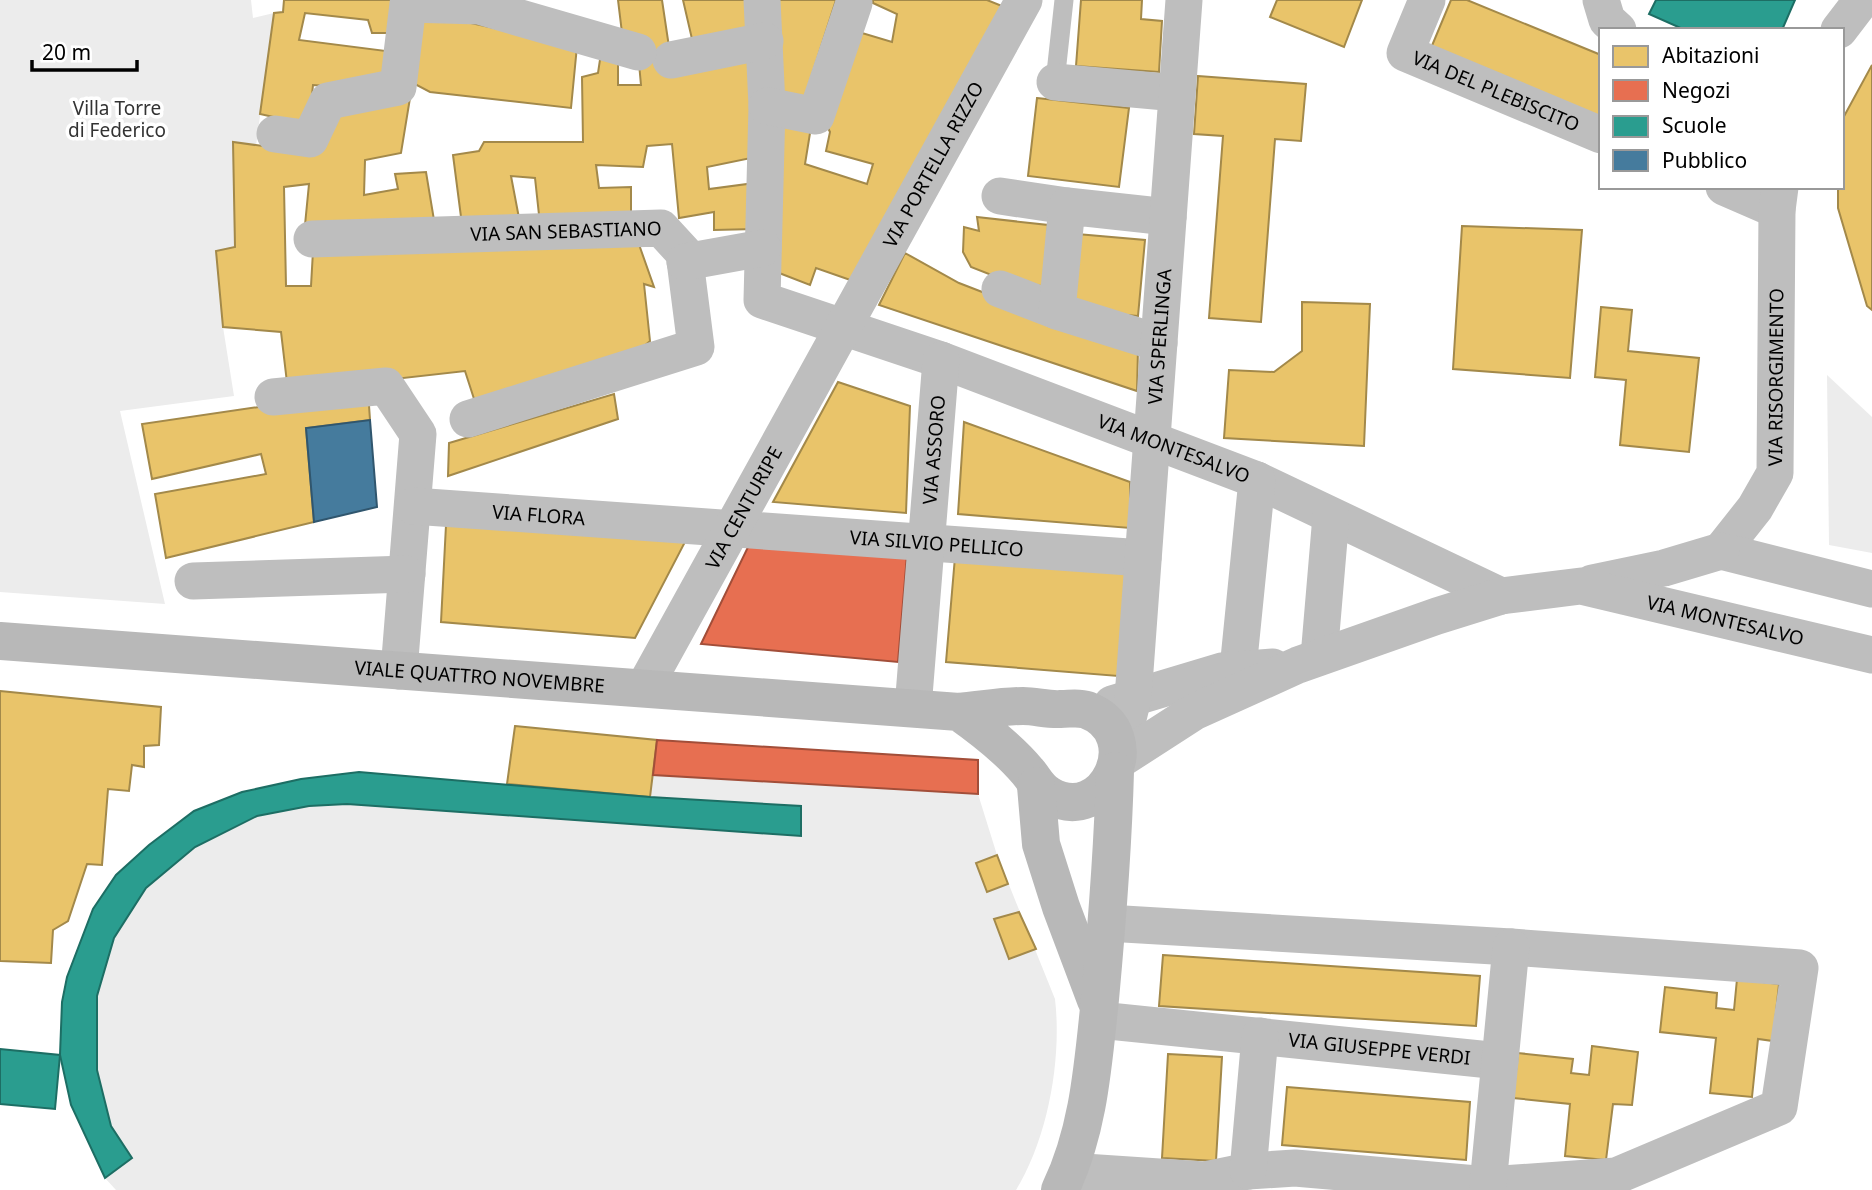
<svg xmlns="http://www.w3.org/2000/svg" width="1872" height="1190" font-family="'Noto Sans',sans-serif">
  <rect width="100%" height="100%" fill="#fff"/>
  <g fill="#ececec">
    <polygon points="0,0 251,0 253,18 274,13 256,146 233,142 235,247 216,252 223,327 234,396 120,411 165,604 0,592"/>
    <polygon points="1827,375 1872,417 1872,553 1829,545"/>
    <path d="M515,726L657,740L653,774L978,794L997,855L1055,999C1062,1059 1048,1138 1016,1190H116L105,1178L71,1105L60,1055L62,1002L67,977L93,909L149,845L194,811L242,792L301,779L359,772L507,784Z"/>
  </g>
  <g fill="#e9c46a" stroke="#a3894a" stroke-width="2">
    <polygon points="284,0 391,0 391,33 372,33 368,20 305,13 299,40 394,52 389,79 358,88 313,85 309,125 260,114 274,13 283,12"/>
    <polygon points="618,0 662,0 672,67 758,51 756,157 707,167 709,189 755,183 755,229 714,230 714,212 679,218 672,144 647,146 643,167 596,165 599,188 631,187 631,219 540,224 535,178 511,176 519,218 461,217 453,155 479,151 484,142 583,142 582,77 598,73 601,53 618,58 618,85 641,85 637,42 623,41"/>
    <polygon points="683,0 751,0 755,33 692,39"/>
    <polygon points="774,0 836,0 803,103 775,98"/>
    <polygon points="873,0 987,0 1002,6 856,282 816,268 810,285 774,271 781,121 811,127 805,164 867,184 873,164 826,151 830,132 824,120 852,30 892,42 897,14 873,3"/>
    <polygon points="1081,0 1142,0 1141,19 1162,21 1159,72 1076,66"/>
    <polygon points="1277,0 1362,0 1344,47 1270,17"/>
    <polygon points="1451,0 1467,0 1601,55 1601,118 1431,48"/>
    <polygon points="420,12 577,46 571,108 430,92 409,81"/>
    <polygon points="1872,65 1872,310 1867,306 1838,208 1838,187 1842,187 1842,120"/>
    <polygon points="1198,76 1306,84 1301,141 1275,139 1261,322 1209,318 1223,136 1194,134"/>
    <polygon points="410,98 401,153 365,160 364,195 398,189 395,174 426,172 434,220 305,225 309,184 284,187 286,286 311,286 313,251 636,236 654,287 644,284 650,341 634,355 476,405 465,371 288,391 281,332 223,327 216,251 235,247 233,142 314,153 334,111"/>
    <polygon points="1037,98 1129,108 1119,187 1028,176"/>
    <polygon points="977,217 1048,225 1044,286 1017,285 971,267 963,252 964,227 979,231"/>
    <polygon points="1462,226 1582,230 1570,378 1453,369"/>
    <polygon points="1077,234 1145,240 1138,316 1070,310"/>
    <polygon points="905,253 959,283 1049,318 1138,348 1137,391 879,305"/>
    <polygon points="1302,302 1370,304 1364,446 1224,438 1229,370 1274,372 1302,351"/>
    <polygon points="1601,307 1632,310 1628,351 1699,358 1689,452 1620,445 1626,380 1595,377"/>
    <polygon points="838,382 910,406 906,513 773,502"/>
    <polygon points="368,391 370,420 306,428 314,522 166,558 155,494 266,474 261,454 152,479 142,424"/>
    <polygon points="614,394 618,419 448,476 449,443"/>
    <polygon points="964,422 1130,482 1130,528 958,514"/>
    <polygon points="446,525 685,542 635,638 441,622"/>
    <polygon points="955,557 1127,571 1118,676 946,662"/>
    <polygon points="0,691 161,707 159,745 144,746 144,767 132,765 129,791 108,789 102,865 87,864 68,921 53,930 51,963 0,961"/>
    <polygon points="515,726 657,740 650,797 507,784"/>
    <polygon points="997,855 1008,884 987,892 976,863"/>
    <polygon points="1019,912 1036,949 1009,959 994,919"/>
    <polygon points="1163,955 1480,976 1476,1026 1159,1006"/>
    <polygon points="1737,979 1779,984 1773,1041 1758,1039 1752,1097 1710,1093 1716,1038 1660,1032 1665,987 1717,993 1716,1008 1734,1010"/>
    <polygon points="1592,1046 1638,1052 1632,1105 1613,1104 1606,1160 1565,1156 1570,1104 1513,1098 1518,1053 1573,1059 1571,1073 1589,1075"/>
    <polygon points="1168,1054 1222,1057 1216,1161 1162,1158"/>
    <polygon points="1287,1087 1470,1102 1466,1160 1282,1145"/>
  </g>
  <g fill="#e76f51" stroke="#a24e39" stroke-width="2">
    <polygon points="749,545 907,555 898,662 701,644"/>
    <polygon points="657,740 978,760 978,794 653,775"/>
  </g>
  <g fill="#2a9d8f" stroke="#1d6e64" stroke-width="2">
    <polygon points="1656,0 1795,0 1782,30 1685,30 1649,14"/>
    <polygon points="359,772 650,797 801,806 801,836 347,804 309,806 257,816 195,847 146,888 114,938 97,996 97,1070 111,1126 132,1158 105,1178 71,1105 60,1055 62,1002 67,977 93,909 116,875 149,845 194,811 242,792 301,779"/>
    <polygon points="0,1049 60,1055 55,1109 0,1104"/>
  </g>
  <polygon fill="#457b9d" stroke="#30566e" stroke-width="2" points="370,420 377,507 314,522 306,428"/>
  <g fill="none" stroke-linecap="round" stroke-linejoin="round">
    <polyline stroke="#bebebe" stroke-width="19" points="1055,82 1064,0"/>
    <g stroke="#bebebe" stroke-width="37">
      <path id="s1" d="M762,0L767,106L762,300L941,360L1257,480L1501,596"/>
      <path id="s2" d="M1427,0L1405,53L1601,135"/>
      <polyline points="1601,0 1607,20 1618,30"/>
      <polyline points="1839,30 1862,0"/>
      <polyline points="671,60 765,41"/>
      <polyline points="1055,82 1177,93"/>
      <polyline points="767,106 816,116 854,3"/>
      <polyline points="275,134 310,139 328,101 398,87 408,4 479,6 638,52"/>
      <polyline points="1724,187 1777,210"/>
      <polyline points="1000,196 1067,206"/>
      <path id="s3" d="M312,239L661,228L684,253L696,347L468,419"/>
      <polyline points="685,262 763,248"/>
      <polyline points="1000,289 1057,311"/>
      <polyline points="1159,343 1057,311 1067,206 1168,217"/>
      <polyline points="273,397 386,386 418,434 399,671"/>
      <path id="s4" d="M413,506L1143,558"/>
      <path id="s5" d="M1721,551L1755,508L1775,473L1777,210L1780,187"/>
      <polyline points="1721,551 1872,589"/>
      <polyline points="193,581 407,574"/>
      <polyline points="1592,583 1664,568 1721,551"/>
      <polyline points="1319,657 1331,516"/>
      <polyline points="1238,669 1257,480"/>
      <path id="s6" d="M644,688L1024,0"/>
      <polyline points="1112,704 1222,671 1273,667"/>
      <path id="s7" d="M913,708L941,360"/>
      <path id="s8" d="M1119,756L1133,698L1184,0"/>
      <path id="s9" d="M1118,761L1194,712L1298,665L1437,616L1501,596L1581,586L1872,655"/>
      <path id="s10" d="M1099,1020L1500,1061"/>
      <polyline points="1069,1171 1204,1180 1248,1171 1295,1168 1488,1185 1616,1176 1779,1107 1800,968 1511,947 1107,923"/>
      <polyline points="1248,1171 1260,1036"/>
      <polyline points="1488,1185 1511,947"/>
    </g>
    <g stroke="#b8b8b8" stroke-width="38">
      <path id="s11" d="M0,641L959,712C981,710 1002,706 1023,706C1036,706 1048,710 1061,709C1070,709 1078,707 1087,710C1150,734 1105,828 1049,795C1038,789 1035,780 1028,772C1009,749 983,729 959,712"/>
      <polyline points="1036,786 1041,844 1061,907 1096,1000"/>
      <path d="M1060,1190C1089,1130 1093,1064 1100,999C1107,923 1113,847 1115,771"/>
    </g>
  </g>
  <g text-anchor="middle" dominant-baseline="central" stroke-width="7" stroke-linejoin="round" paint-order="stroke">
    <g font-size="19" fill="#000" stroke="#fff">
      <text stroke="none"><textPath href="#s2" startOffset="156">VIA DEL PLEBISCITO</textPath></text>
      <text stroke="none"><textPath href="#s6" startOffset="598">VIA PORTELLA RIZZO</textPath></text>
      <text stroke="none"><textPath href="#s3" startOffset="254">VIA SAN SEBASTIANO</textPath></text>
      <text stroke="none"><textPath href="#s8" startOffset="422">VIA SPERLINGA</textPath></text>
      <text stroke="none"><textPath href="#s5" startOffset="191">VIA RISORGIMENTO</textPath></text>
      <text stroke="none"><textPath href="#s1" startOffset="738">VIA MONTESALVO</textPath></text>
      <text stroke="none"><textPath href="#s7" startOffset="259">VIA ASSORO</textPath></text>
      <text stroke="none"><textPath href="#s6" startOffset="206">VIA CENTURIPE</textPath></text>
      <text stroke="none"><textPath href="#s4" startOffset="126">VIA FLORA</textPath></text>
      <text stroke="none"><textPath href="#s4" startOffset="525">VIA SILVIO PELLICO</textPath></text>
      <text stroke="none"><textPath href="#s9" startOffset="648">VIA MONTESALVO</textPath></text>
      <text stroke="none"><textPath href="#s11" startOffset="481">VIALE QUATTRO NOVEMBRE</textPath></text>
      <text stroke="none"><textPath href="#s10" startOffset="282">VIA GIUSEPPE VERDI</textPath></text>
    </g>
    <g font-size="19" fill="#333" stroke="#fff">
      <text x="117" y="108">Villa Torre<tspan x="117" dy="22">di Federico</tspan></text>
    </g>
  </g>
  <rect x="1599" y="28" width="245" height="161" fill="#ffffff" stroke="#999999" stroke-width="2"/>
  <rect x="1613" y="46" width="35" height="21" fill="#e9c46a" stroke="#999999" stroke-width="2"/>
  <text x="1662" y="63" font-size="21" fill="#000000">Abitazioni</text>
  <rect x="1613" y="80" width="35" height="21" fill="#e76f51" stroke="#999999" stroke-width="2"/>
  <text x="1662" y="98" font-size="21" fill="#000000">Negozi</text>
  <rect x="1613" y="116" width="35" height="21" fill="#2a9d8f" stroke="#999999" stroke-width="2"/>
  <text x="1662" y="133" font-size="21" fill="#000000">Scuole</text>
  <rect x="1613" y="150" width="35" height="21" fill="#457b9d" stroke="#999999" stroke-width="2"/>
  <text x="1662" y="168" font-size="21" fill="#000000">Pubblico</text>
  <path d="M32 60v10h105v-10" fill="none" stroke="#000000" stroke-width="3.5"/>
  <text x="42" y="60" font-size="21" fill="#000000" stroke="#ffffff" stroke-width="5" paint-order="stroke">20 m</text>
</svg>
